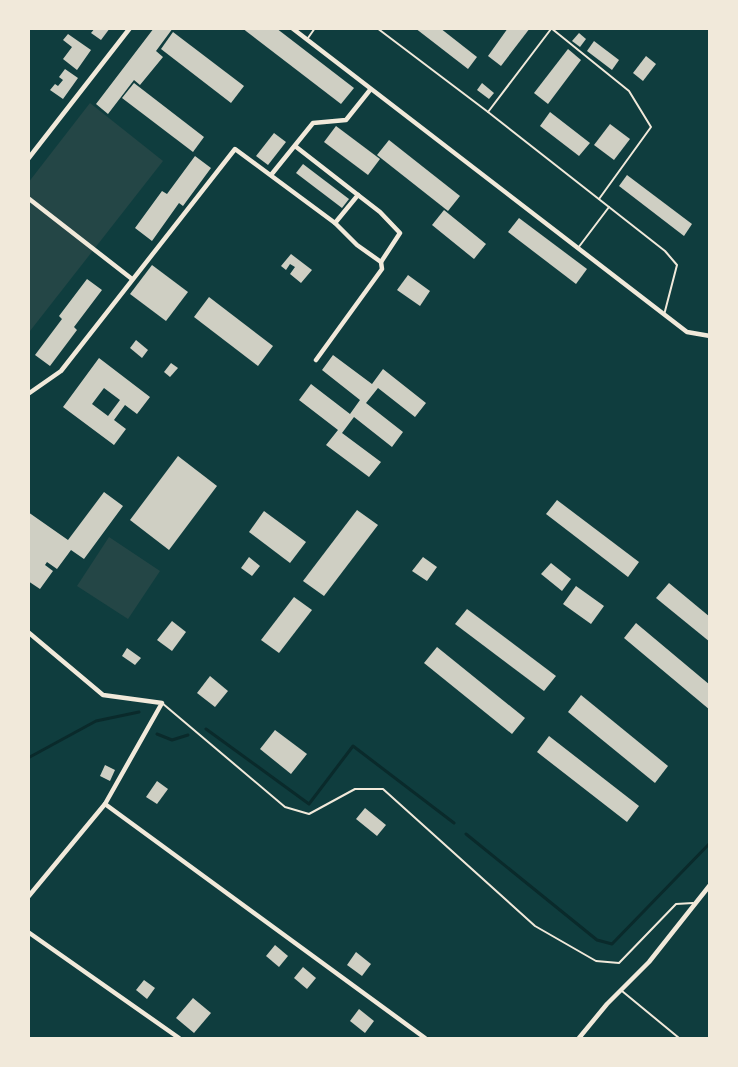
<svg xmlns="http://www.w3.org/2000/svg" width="738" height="1067" font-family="'PT Sans',sans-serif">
  <rect width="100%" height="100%" fill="#0f3d3e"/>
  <g fill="#244646">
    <polygon points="90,103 163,161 30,331 28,183"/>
    <polygon points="109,537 160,571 128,619 77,586"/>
  </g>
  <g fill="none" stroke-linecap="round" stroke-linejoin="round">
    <g stroke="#0a2a2b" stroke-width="3">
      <polyline points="206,729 309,804 353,746 454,823"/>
      <polyline points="157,734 172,740 188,735"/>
      <polyline points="28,758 96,721 139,712"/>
      <polyline points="466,834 597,940 612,944 710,843"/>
    </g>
  </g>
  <g fill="#cfcfc3" fill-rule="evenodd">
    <polygon points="95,28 110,28 101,40 91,33"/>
    <polygon points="154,28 173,28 156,51 163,57 140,85 134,80 108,114 96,104"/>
    <polygon points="242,28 276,28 354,88 341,104"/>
    <polygon points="415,28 440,28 477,57 468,69"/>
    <polygon points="508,28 530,28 501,66 488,56"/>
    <polygon points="173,32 244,86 231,103 161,49"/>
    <polygon points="579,33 586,39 580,47 572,41"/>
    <polygon points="68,34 91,50 77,70 63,59 72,47 63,40"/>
    <polygon points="594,41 619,60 612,70 587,51"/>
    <polygon points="568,49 581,60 548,104 534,93"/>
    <polygon points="646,56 656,64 643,81 633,73"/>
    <polygon points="65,69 78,78 63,99 50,90 55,84 58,86 63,80 59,77"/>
    <polygon points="134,83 204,137 193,152 122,98"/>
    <polygon points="482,83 494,93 489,99 477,90"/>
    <polygon points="550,112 590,143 579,156 540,126"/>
    <polygon points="610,124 630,139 614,160 594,145"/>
    <polygon points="336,126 380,159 368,175 324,142"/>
    <polygon points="274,133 286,142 268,165 256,156"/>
    <polygon points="389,140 460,196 448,211 377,155"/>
    <polygon points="195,156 211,168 183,206 179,203 152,241 135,228 162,191 167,194"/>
    <polygon points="303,164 349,199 342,208 296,173"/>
    <polygon points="627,175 692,224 684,236 619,186"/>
    <polygon points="444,210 486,244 474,259 432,225"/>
    <polygon points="519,218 587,269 576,284 508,232"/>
    <polygon points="291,254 312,270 301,283 290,274 295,267 290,264 286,270 281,266"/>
    <polygon points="152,265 188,292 166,321 130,294"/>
    <polygon points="408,275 430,291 420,306 397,290"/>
    <polygon points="87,279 102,290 74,327 77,330 50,366 35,355 62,319 59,316"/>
    <polygon points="209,297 273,346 258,366 194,317"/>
    <polygon points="136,340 148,350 142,358 130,348"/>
    <polygon points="333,355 372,384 383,369 426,403 415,417 378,388 366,403 403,432 392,447 354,417 342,433 381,462 369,477 326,445 338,430 299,400 311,384 350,414 360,400 322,370"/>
    <path d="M99,358L150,397L137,414L125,405L114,420L126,429L114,445L63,407ZM104,388L120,400L108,416L92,404Z"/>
    <polygon points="171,363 178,368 170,377 164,372"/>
    <polygon points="178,456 217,486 169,550 130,520"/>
    <polygon points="104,492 123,506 84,559 71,550 57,569 47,562 45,565 53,571 40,589 28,581 28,512 68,540"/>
    <polygon points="557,500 639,562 628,577 546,514"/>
    <polygon points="357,510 378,525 324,596 303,581"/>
    <polygon points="264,511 306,542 290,563 249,532"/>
    <polygon points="249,557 260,566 252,576 241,568"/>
    <polygon points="423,557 437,567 427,581 412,571"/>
    <polygon points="551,563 571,579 562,591 541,574"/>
    <polygon points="669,583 710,617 710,642 656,598"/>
    <polygon points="576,586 604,606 591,624 563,604"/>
    <polygon points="294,597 312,610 279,653 261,640"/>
    <polygon points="467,609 556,676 544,691 455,624"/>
    <polygon points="172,621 186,632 172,651 157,640"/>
    <polygon points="636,623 710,685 710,710 624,638"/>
    <polygon points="437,647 525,718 512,734 424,663"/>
    <polygon points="127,648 141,658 135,665 122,656"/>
    <polygon points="210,676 228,691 215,707 197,693"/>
    <polygon points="581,695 668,766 655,783 568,712"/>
    <polygon points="275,730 307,754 291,774 260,749"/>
    <polygon points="549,736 639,806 627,822 537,752"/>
    <polygon points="105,765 115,770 110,781 100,776"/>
    <polygon points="157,781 168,789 157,804 146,797"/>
    <polygon points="365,808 386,825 377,836 356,819"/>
    <polygon points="275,945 288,956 279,967 266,956"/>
    <polygon points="356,952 371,964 362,976 347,965"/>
    <polygon points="303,967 316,978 307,989 294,978"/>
    <polygon points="144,980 155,988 147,999 136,990"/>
    <polygon points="193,998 211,1013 194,1033 176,1018"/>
    <polygon points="359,1009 374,1021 365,1033 350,1021"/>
  </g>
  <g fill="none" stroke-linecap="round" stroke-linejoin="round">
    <g stroke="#f1e9da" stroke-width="2">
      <polyline points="377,28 488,112 665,251 677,265 664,315"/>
      <polyline points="551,28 629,91 651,127 599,199"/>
      <polyline points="308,38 315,28"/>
      <polyline points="488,112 551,29"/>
      <polyline points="578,248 609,207"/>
      <polyline points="162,703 285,807 309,814 355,789 383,789 535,926 596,961 619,963 676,904 693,903"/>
      <polyline points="622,991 679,1038"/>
    </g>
    <g stroke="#f1e9da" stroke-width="4.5">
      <polyline points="292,28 687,332 710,336"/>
      <polyline points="28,159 130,28"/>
      <polyline points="271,175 313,123 346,120 370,90"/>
      <polyline points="358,195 380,212 400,233 381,262"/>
      <polyline points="28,198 132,279"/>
      <polyline points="316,360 382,269 381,262 357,245 335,223"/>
      <polyline points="28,394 61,371 235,149 335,223 358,195 295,146"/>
      <polyline points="28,632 103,695 162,703 105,804 28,897"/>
      <polyline points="105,804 425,1038"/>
      <polyline points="28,932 179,1038"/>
      <polyline points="579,1038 607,1004 649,962 710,885"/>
    </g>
  </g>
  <rect width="738" height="1067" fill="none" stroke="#f1e9da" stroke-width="60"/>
</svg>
